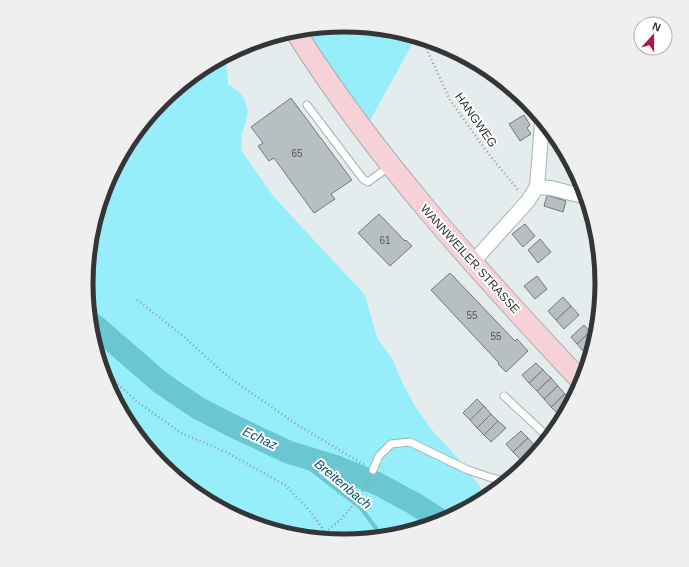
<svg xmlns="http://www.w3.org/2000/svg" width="689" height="567" font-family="Helvetica,sans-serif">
  <rect width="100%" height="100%" fill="#e5eced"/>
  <g fill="#96eefb">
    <polygon points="345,25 415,39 363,133 295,35"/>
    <polygon points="226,58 228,84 239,92 245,100 248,111 246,122 242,133 241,150 273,196 365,295 377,338 393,360 403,384 416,408 432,430 455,455 486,494 443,522 344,542 245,522 162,466 106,382 86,283 106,184 162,101"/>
  </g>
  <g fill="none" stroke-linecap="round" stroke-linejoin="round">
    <polyline stroke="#6ac6d3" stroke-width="4" points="288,452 361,508 381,535"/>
    <polyline stroke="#6ac6d3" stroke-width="23" points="94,325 161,383 198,408 231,425 288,452 334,466 378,484 415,504 443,522"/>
  </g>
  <g fill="#b8bfc0" stroke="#73797a">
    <polygon points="291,98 352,180 331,194 335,199 314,213 274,158 269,161 258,146 263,143 251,127"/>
    <polygon points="524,115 530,125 527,128 531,134 520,141 509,124"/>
    <polygon points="547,195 566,201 563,212 544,206"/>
    <polygon points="379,214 405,241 406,240 412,246 390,266 358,233"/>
    <polygon points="525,224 535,236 523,247 512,234"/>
    <polygon points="540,239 551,252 538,263 528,250"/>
    <polygon points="450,273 515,341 517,339 528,351 506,372 498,364 499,363 431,290"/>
    <polygon points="537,276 547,289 535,299 524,286"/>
    <polygon points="563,297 571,306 556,320 548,311"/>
    <polygon points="571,306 579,315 564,329 556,320"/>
    <polygon points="584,325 590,332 577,344 571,337"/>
    <polygon points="590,332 593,335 591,343 583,351 577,344"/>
    <polygon points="536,363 543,370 529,383 522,375"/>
    <polygon points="543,370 551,378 537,391 529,383"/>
    <polygon points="551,378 558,386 544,399 537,391"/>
    <polygon points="558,386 565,394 551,407 544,399"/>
    <polygon points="565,394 571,401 566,408 559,415 551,407"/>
    <polygon points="477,399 484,406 470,420 463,413"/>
    <polygon points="484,406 491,414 477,428 470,420"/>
    <polygon points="491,414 498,421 484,435 477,428"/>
    <polygon points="498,421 506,428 491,442 484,435"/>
    <polygon points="521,431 528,438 513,452 506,444"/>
    <polygon points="528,438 535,446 521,460 513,452"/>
    <polygon points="540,443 541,445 530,462 525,457"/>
  </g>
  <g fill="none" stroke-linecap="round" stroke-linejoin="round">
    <g stroke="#aab1b2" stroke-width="9">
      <g id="service">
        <polyline points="307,105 363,179 368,182 390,166"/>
        <polyline points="504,396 547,436"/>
        <polyline points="373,470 379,456 391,444 410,442 468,470 492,478 506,481"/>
      </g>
    </g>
    <g stroke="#aab1b2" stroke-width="16">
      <g id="minor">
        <polyline points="537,187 551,188 586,197"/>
        <polyline points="472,263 527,202 537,187 542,123"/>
      </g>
    </g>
    <g stroke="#aab1b2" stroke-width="22">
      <path id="secondary" d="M297,34C378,162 480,273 583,383"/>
    </g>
    <g stroke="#959a9b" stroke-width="2.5" stroke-dasharray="1 3" stroke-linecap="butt">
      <polyline points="423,41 450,100 487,152 519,191"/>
      <polyline points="137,300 182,335 227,376 296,424 366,466"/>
      <polyline points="103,371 139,403 181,433 226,452 285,485 309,510 325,532 329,539"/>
      <path d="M325,532C346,517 359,500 370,477"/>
    </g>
    <use href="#service" stroke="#fff" stroke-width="7"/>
    <use href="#minor" stroke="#fff" stroke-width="14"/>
    <use href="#secondary" stroke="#f7d1d8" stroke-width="20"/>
  </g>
  <g text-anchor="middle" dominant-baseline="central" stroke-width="4" stroke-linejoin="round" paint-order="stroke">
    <g font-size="10" fill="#545858">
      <text x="297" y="153">65</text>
      <text x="385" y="240">61</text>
      <text x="472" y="315">55</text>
      <text x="496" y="336">55</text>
    </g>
    <g font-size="12" fill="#333536" stroke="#fff">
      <text transform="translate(476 120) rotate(55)">HANGWEG</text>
      <text transform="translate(470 259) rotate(48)">WANNWEILER STRASSE</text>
    </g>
    <g font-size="13" font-style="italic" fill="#055963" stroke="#fff">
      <text transform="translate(260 438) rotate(26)">Echaz</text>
      <text transform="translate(343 484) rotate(40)">Breitenbach</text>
    </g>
  </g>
  <path d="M0 0H689V567H0ZM93 283a251 251 0 1 1 502 0a251 251 0 1 1-502 0Z" fill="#efefef" fill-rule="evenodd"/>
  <path fill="none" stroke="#333536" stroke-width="5" d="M93 283a251 251 0 1 1 502 0a251 251 0 1 1-502 0Z"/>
  <g transform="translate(653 36) rotate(21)"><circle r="19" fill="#ffffff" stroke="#adaeaf"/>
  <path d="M0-3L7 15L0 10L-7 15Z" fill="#ae1a44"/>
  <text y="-6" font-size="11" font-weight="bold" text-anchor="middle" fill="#333536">N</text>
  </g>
</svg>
